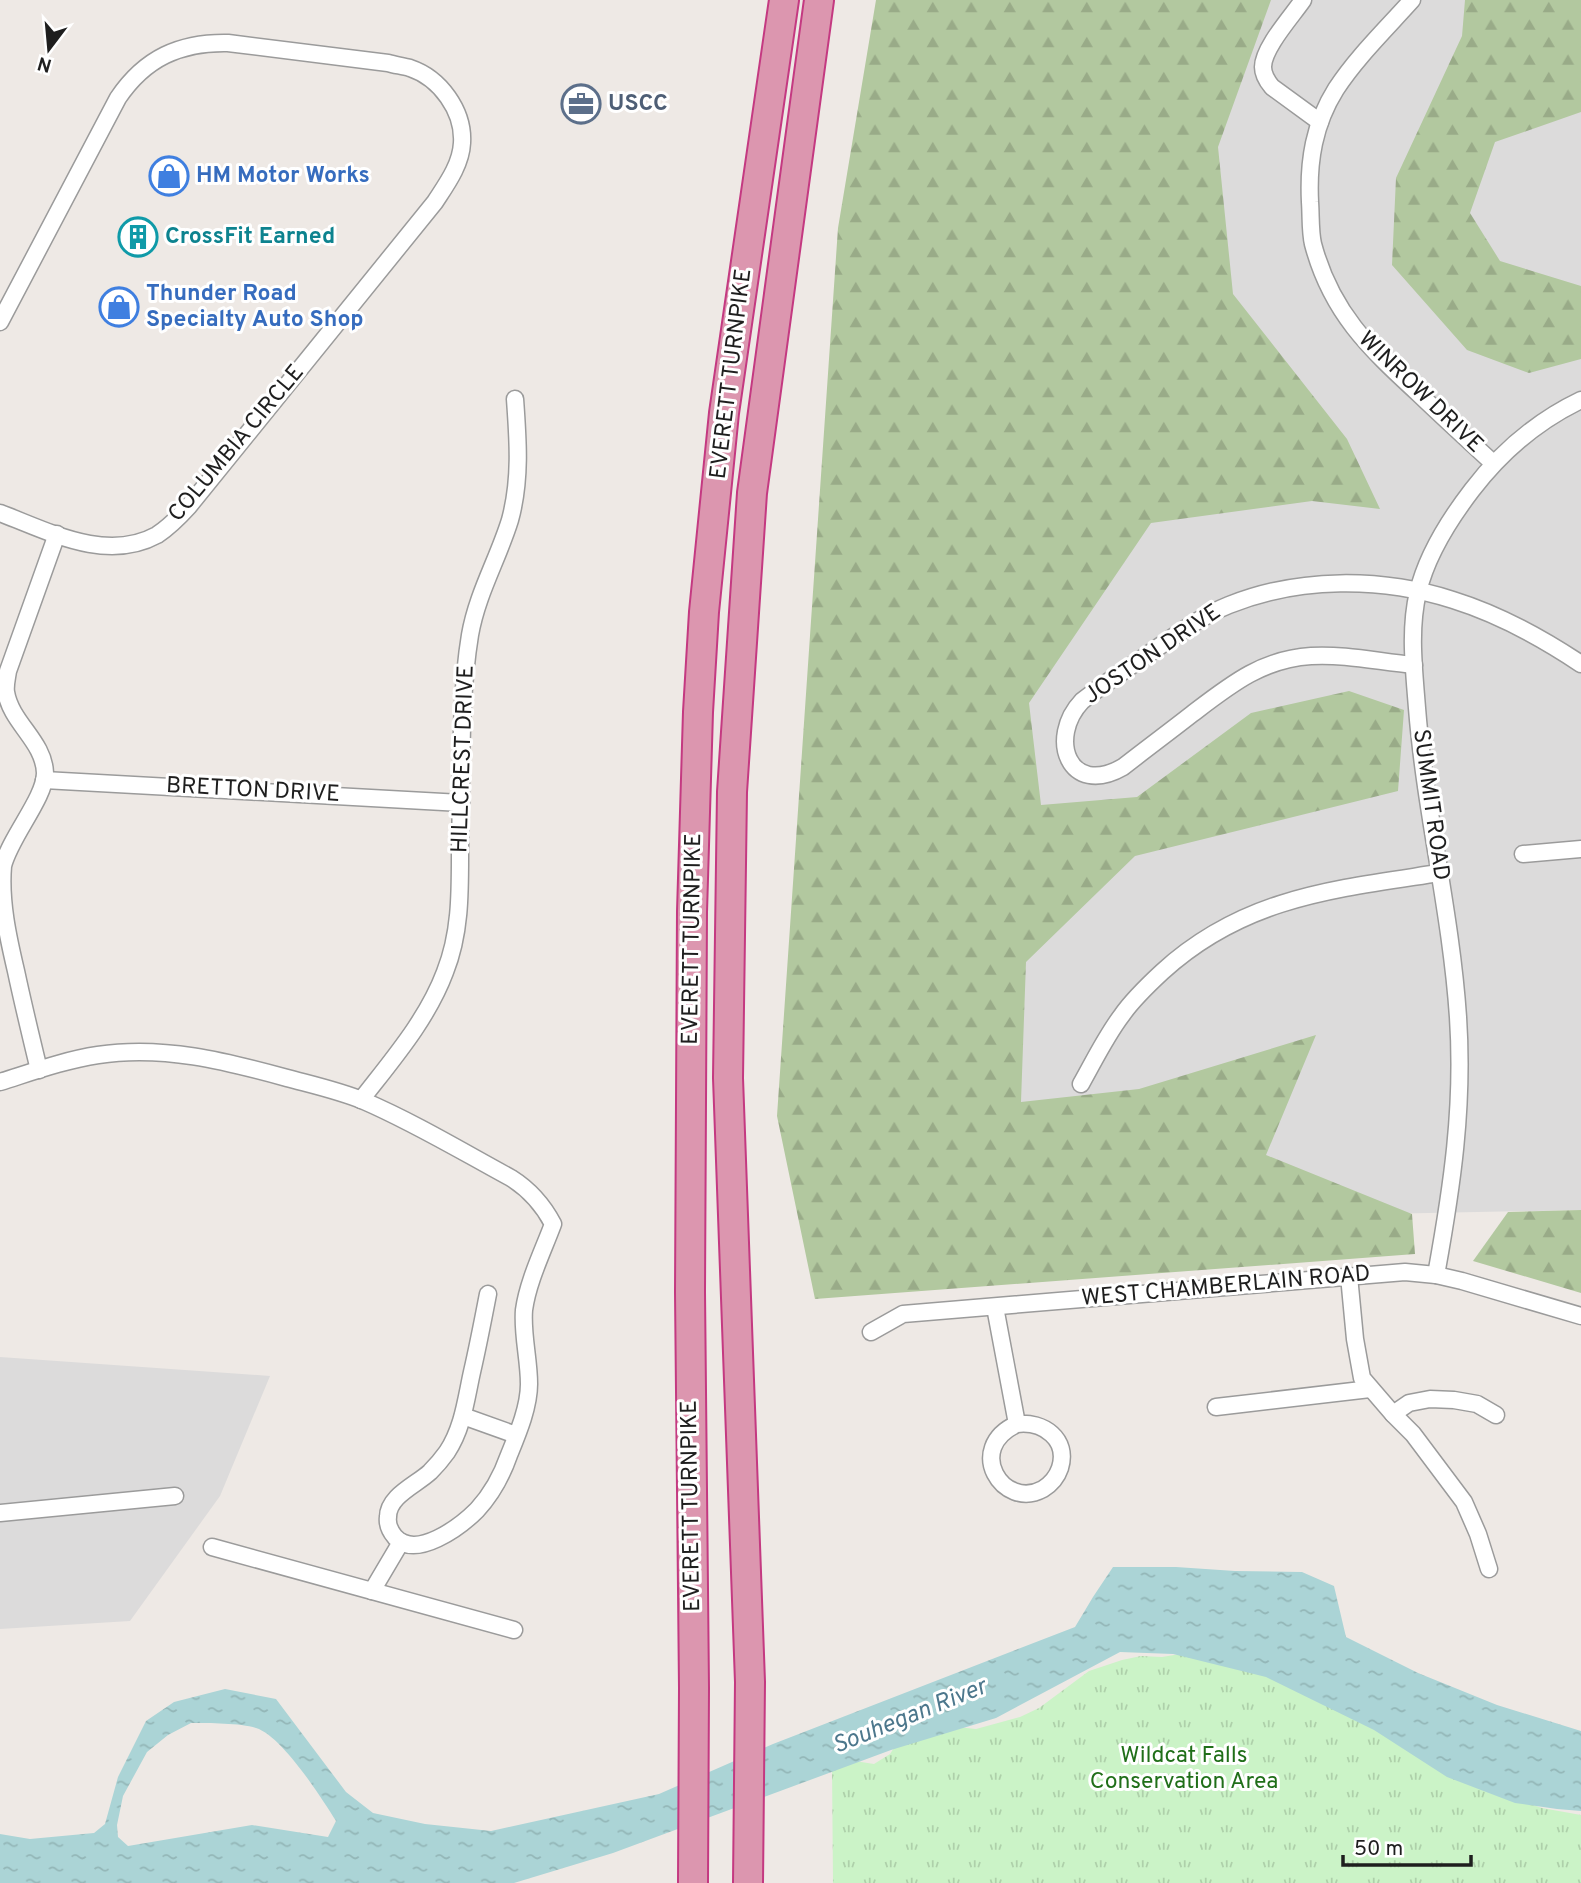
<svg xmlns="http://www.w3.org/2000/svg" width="1581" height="1883" font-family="Overpass,sans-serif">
  <defs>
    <pattern id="forest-firs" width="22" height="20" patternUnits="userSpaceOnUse" patternTransform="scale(1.75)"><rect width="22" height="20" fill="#b2c89f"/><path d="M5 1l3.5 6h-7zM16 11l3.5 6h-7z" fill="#99ab88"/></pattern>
    <pattern id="park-tufts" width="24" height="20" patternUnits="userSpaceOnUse" patternTransform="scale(1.75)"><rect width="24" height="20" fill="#cbf3c7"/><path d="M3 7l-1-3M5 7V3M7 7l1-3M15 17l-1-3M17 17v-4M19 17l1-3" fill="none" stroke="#aed0aa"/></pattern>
    <pattern id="water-ripples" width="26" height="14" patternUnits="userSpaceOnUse" patternTransform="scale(1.75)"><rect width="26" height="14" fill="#abd4d6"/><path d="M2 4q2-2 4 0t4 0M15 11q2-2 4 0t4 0" fill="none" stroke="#93b6b7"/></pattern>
  </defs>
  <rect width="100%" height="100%" fill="#eee9e5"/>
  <g fill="#dcdbdb">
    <polygon points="1031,0 1581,0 1581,1210 881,1224"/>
    <polygon points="0,1357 270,1376 220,1496 130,1621 0,1629"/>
  </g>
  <g fill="url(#forest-firs)">
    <polygon points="876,0 1271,0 1218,147 1233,294 1347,439 1380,509 1312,501 1151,523 1029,703 1041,805 1137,797 1251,713 1349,691 1404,710 1398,791 1135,856 1026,962 1021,1102 1139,1089 1316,1035 1266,1155 1412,1214 1415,1254 815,1299 777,1116 838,228"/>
    <polygon points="1465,0 1581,0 1581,112 1495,142 1470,213 1500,261 1581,286 1581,359 1529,373 1467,350 1392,265 1396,178 1462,36"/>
    <polygon points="1581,1210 1581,1293 1473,1261 1508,1212"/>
  </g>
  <polygon fill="url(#park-tufts)" points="1174,1655 1189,1655 1261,1668 1527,1803 1542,1808 1581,1815 1581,1883 833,1883 832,1768 855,1761 874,1764 890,1754 897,1743 957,1727 976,1729 1020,1717 1039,1708 1089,1671 1122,1660 1141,1656 1162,1657"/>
  <path fill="url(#water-ripples)" fill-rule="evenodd" d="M1113,1567H1176L1235,1571L1302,1572L1334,1586L1346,1637L1418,1673L1497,1705L1581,1731V1811L1557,1809L1515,1803L1447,1777L1374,1730L1266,1677L1173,1654L1120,1652L996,1718L891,1750L613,1853L514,1883H0V1834L30,1839L94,1833L105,1824L118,1777L146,1721L174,1702L225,1689L276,1699L346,1792L373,1813L425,1824L491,1831L659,1794L773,1744L1075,1627L1093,1597ZM191,1723C209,1723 240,1723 256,1728C282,1736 321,1797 336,1821L328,1837L252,1825L128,1846L118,1837L117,1825L123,1796L147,1752L168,1735Z"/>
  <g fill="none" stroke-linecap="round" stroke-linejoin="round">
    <g stroke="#9b9b9b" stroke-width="19">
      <g id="minor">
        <path d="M1303,0C1292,16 1263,48 1263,67C1263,75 1267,81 1272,87L1320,122"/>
        <path d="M1412,0C1386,29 1357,57 1336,89C1314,124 1308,161 1310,202C1311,215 1310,231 1313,244C1331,312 1369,348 1419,394C1443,417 1468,440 1493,463"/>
        <path d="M0,322L118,98C145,58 180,42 228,43L388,63C395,65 403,66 410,68C440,78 464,111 462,143C461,165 446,185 435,202L189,506C179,517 169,527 157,535C106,563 48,531 0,513"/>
        <path d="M1414,665C1380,662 1345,654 1311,656C1262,659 1230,685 1192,714C1169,732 1146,749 1123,767C1069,798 1047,738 1082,701C1103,684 1125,670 1147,655C1173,637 1199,617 1229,605C1299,577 1381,577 1453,600C1498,614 1542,638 1581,664"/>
        <polyline points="44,780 461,803"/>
        <polyline points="1523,854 1581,849"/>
        <path d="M39,1070C31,1037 23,1004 16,971C8,937 0,901 3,866C10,837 45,798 45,773C44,741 11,723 6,692C5,685 7,678 8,671L57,534"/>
        <path d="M0,1082C32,1072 65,1060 98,1055C163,1045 225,1061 287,1078C313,1085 340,1091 364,1101C415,1123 463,1152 511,1178C530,1190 543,1205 553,1224C543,1251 528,1281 524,1310C522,1334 529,1359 529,1384C529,1407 518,1433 509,1455C502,1475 492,1494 477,1510C460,1527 416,1560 395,1537C390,1531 387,1524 388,1517C388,1496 416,1485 430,1472C436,1466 442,1459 447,1452C463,1428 466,1399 472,1372C478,1346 483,1320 488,1294"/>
        <path d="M1081,1084C1094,1061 1106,1036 1122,1015C1133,999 1148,985 1162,972C1244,897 1335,889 1439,873"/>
        <path d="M361,1100C392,1060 427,1020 445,972C461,932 460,890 460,847C462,778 459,702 470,635C477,594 498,559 510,520C521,480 518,440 515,399"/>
        <path d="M1436,1275C1452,1187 1464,1107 1458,1017C1451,913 1425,811 1417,708C1414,669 1409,630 1418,592C1427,554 1449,520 1472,490C1502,451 1537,421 1581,400"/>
        <polyline points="1349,1276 1355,1339 1362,1378 1393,1414 1413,1434 1464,1502 1478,1534 1489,1569"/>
        <path d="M995,1307L1017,1424C964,1448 1003,1511 1043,1489C1051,1484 1057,1477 1060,1468C1069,1439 1043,1421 1017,1424"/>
        <polyline points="871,1332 903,1314 1405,1272 1436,1275 1462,1281 1581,1316"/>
        <polyline points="1216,1407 1370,1389"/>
        <polyline points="1393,1414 1409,1403 1430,1399 1454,1400 1477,1404 1496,1415"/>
        <polyline points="463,1416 516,1435"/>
        <polyline points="0,1513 175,1496"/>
        <polyline points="212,1547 514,1630"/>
        <polyline points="372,1591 401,1542"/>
      </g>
    </g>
    <g stroke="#c43981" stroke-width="32">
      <g id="motorway">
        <polyline points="693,1883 694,1688 690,1292 692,912 698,712 704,612 724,413 784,0"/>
        <polyline points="748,1883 750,1682 728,1078 732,792 752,493 819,0"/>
      </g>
    </g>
    <use href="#minor" stroke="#fff" stroke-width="16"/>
    <use href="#motorway" stroke="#dc96af" stroke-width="28"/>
  </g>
  <defs>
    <g id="office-ring" transform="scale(2.0125)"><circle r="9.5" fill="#fff" stroke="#5c6f8a" stroke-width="1.5"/><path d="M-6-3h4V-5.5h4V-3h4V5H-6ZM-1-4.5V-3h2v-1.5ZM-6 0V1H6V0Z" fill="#5c6f8a"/></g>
    <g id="shop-ring" transform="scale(2.0125)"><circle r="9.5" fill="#fff" stroke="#3f7fe0" stroke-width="1.5"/><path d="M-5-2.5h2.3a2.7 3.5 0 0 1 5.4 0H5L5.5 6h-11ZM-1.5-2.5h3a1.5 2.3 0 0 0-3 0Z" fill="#3f7fe0"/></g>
    <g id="building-ring" transform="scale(2.0125)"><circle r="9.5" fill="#fff" stroke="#0f9aa8" stroke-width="1.5"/><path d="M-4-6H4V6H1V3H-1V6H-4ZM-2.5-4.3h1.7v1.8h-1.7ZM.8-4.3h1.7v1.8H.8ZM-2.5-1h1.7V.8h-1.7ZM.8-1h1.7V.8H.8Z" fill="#0f9aa8"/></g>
  </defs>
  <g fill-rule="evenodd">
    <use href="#office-ring" x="581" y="104"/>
    <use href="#shop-ring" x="169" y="176"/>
    <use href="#building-ring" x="138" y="237"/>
    <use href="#shop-ring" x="119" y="307"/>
  </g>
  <g text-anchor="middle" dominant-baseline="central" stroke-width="6" stroke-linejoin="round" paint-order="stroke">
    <g font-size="23" font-weight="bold" fill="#4e5e75" stroke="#fff" text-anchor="start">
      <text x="608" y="104">USCC</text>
    </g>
    <g font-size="23" font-weight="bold" fill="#366cbe" stroke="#fff" text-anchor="start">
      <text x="196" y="176">HM Motor Works</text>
      <text x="146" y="294">Thunder Road<tspan x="146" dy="26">Specialty Auto Shop</tspan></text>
    </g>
    <g font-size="23" font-weight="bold" fill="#0d838f" stroke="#fff" text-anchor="start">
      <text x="165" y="237">CrossFit Earned</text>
    </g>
    <g font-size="23" fill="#1e1e1e" stroke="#fff">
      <text transform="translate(732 374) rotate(-83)">EVERETT TURNPIKE</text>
      <text transform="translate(1420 393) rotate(44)">WINROW DRIVE</text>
      <text transform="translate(237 444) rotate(-50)">COLUMBIA CIRCLE</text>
      <text transform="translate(1153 655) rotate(-34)">JOSTON DRIVE</text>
      <text transform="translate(464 759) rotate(-88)">HILLCREST DRIVE</text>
      <text transform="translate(253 791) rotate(3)">BRETTON DRIVE</text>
      <text transform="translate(1430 805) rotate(82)">SUMMIT ROAD</text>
      <text transform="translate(693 939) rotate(-89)">EVERETT TURNPIKE</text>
      <text transform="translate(1226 1287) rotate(-5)">WEST CHAMBERLAIN ROAD</text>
      <text transform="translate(692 1506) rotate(-91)">EVERETT TURNPIKE</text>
    </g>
    <g font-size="23" fill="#206f19" stroke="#fff">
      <text x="1184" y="1756">Wildcat Falls<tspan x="1184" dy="26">Conservation Area</tspan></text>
    </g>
    <g font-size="24" font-style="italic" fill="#4c778c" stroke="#fff">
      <text transform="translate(910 1717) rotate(-22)">Souhegan River</text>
    </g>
  </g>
  <g transform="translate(49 49) rotate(196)" stroke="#ffffff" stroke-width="5" paint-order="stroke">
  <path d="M0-5L12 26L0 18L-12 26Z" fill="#1e1e1e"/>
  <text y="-10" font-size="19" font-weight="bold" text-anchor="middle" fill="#1e1e1e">N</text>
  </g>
  <path d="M1343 1855v10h128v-10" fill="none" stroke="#1e1e1e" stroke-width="3.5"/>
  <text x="1354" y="1855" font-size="21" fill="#1e1e1e" stroke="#ffffff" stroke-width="5" paint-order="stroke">50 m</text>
</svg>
